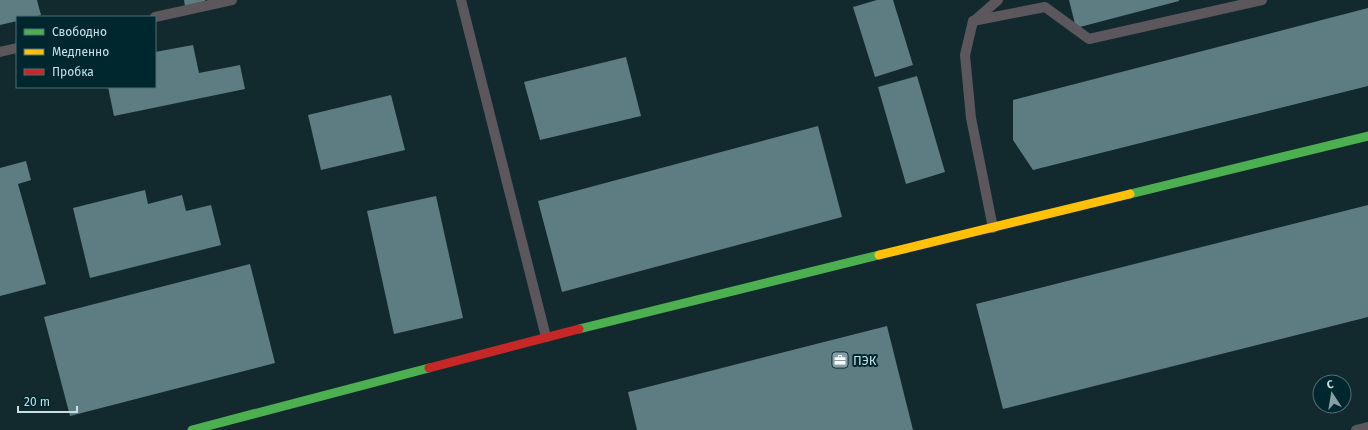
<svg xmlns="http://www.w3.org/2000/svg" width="1368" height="430" font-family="'Fira Sans',sans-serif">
  <rect width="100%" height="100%" fill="#12292d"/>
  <g fill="#5e7d83">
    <polygon points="0,0 37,0 41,15 33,17 17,17 17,21 0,25"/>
    <polygon points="184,0 205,0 205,1 185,6"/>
    <polygon points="877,0 893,0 913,65 875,77 853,7"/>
    <polygon points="1069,0 1179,0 1179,1 1076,28"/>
    <polygon points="1368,8 1368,86 1033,170 1013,140 1013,100"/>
    <polygon points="193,45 199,73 240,65 245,89 114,116 108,87 155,87 155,52"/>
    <polygon points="626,57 641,116 540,140 524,82"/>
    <polygon points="917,76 945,172 906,184 878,87"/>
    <polygon points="391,95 405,150 321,170 308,115"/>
    <polygon points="818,126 842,217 562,292 538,201"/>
    <polygon points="26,161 31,180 18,184 46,284 0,296 0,168"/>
    <polygon points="145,190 148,204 182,195 186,211 211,205 221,245 90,278 73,208"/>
    <polygon points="436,196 463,318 394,334 367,211"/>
    <polygon points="1368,205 1368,317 1003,409 976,304"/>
    <polygon points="250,264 275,363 70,416 44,317"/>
    <polygon points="887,326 913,430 637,430 628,392"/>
  </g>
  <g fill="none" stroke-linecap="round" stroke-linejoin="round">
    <g stroke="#5b575d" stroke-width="10">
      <polyline points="461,0 546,337"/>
      <polyline points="155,17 232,0"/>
      <polyline points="974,21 998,0"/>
      <polyline points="0,52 17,48"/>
      <polyline points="993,228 971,118 965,55 973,21 1045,7 1089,39 1262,0"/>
      <polyline points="1356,430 1368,427"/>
    </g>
    <g stroke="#4caf50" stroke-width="9">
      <polyline points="1130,194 1368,136"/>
      <polyline points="579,329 879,255"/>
      <polyline points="192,430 429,368"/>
    </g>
    <polyline stroke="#ffc107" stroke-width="9" points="879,255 1130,194"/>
    <polyline stroke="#c62828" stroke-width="9" points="429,368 579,329"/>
  </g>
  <defs>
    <g id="office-square" transform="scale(0.9)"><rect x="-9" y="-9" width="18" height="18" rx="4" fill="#87a0a5" stroke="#00272e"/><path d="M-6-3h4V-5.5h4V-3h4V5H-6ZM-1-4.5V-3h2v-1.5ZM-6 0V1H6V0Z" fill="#fff"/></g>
  </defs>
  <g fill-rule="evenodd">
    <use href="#office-square" x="840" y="360"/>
  </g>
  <g text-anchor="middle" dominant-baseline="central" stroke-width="4" stroke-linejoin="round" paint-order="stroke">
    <g font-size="13" fill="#c6e0e5" stroke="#00272e" text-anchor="start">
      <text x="853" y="360">ПЭК</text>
    </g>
  </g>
  <rect x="16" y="16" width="140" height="72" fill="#00272e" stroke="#4f7177"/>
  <rect x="24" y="29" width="20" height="6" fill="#4caf50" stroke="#4f7177"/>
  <text x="52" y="36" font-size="12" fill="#c6e0e5">Свободно</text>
  <rect x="24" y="49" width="20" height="6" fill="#ffc107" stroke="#4f7177"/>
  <text x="52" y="56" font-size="12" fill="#c6e0e5">Медленно</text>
  <rect x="24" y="69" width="20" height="6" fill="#c62828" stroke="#4f7177"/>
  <text x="52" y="76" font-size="12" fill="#c6e0e5">Пробка</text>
  <g transform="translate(1332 394) rotate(348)"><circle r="19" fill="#00272e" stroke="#4f7177"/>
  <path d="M0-3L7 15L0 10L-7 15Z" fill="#87a0a5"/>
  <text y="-6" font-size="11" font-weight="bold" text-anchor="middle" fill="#c6e0e5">С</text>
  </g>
  <path d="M18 406v6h59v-6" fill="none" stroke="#c6e0e5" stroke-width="2"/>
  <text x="24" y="406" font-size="12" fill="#c6e0e5" stroke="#00272e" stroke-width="3" paint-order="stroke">20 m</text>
</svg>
